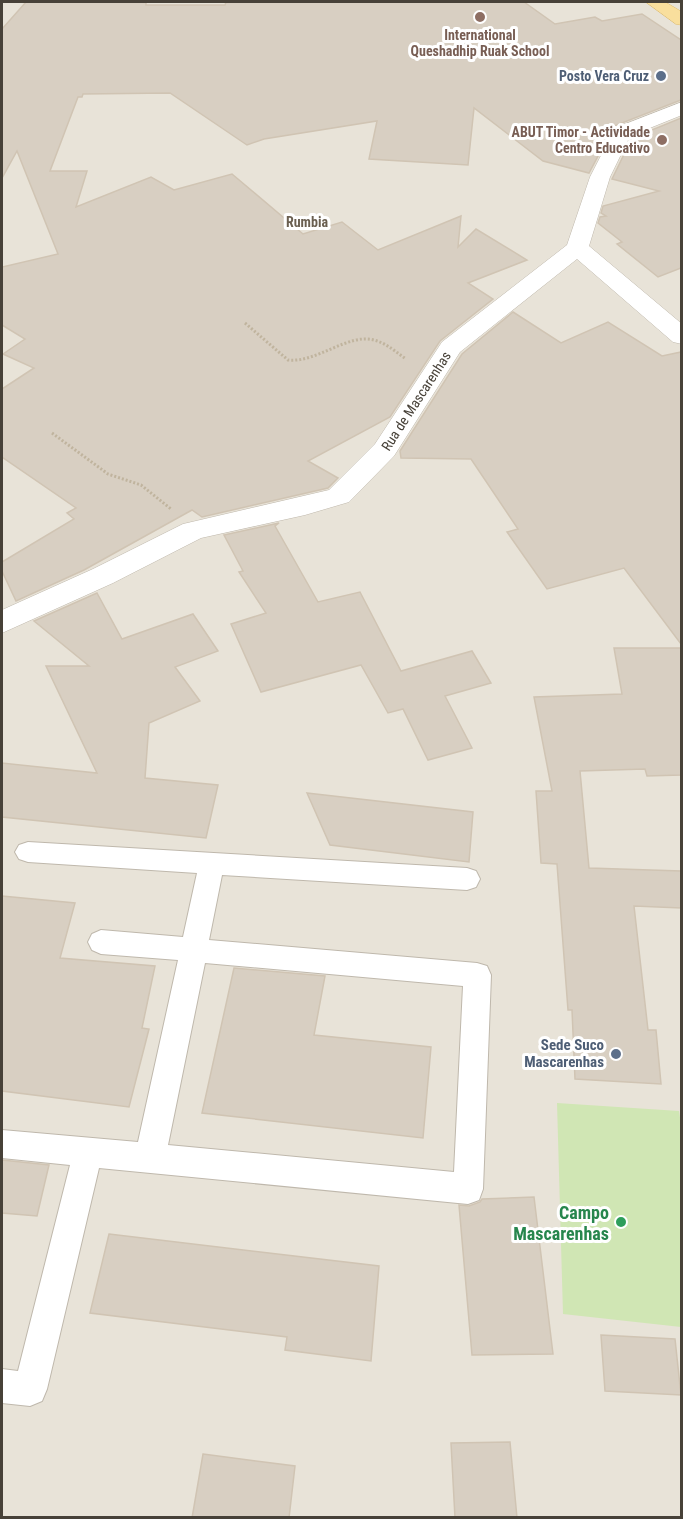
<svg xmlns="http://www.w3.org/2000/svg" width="683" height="1519" font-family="'Roboto Condensed',sans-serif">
  <rect width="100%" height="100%" fill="#f4f1ea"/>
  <rect fill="#e8e3d8" x="2" y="2" width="679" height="1515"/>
  <polygon fill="#d0e6b4" points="557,1103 679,1111 682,1130 681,1327 563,1314"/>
  <g fill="#d8cfc2" stroke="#d0c4b3" stroke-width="1.5">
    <polygon points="26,2 146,2 146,5 225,5 226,2 524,2 555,24 595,17 602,21 642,14 681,40 681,100 614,126 589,173 543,161 474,108 468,165 369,159 377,121 264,139 247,145 170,93 83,94 82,97 78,97 50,171 87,171 76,207 151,177 174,190 232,174 303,234 342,222 378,250 461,216 458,247 476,229 527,260 468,283 493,299 440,341 390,417 308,461 338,478 328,488 202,517 192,510 84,570 16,601 2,571 2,562 74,519 67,513 76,508 2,457 2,389 34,368 3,354 25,339 2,325 2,267 58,254 17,151 2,178 2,29"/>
    <polygon points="681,118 681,268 658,277 617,244 622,242 598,223 600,217 606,216 601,213 603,206 659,191 612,179 632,138"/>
    <polygon points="513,312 561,343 608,322 662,356 681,352 681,644 624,568 547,589 507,532 518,529 471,459 401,458 400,451 462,354"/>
    <polygon points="279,523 275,526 318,602 360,592 401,671 472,651 491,683 445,696 472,748 428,760 403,709 388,713 361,665 261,692 231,624 266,613 239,572 243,571 224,535"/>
    <polygon points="97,593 122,639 193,614 218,651 175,667 200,701 149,723 145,778 218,785 206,838 2,817 2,763 97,773 46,666 89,666 34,621"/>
    <polygon points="614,648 681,648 681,775 647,776 645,769 580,771 589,868 681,871 681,908 634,906 648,1030 656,1030 661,1084 575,1079 572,1010 568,1010 557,864 541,863 536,791 552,791 534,697 622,694"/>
    <polygon points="307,793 473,812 469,862 330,845"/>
    <polygon points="2,896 75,903 60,958 155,966 142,1028 149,1029 129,1107 2,1091"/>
    <polygon points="234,968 325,976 314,1035 431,1047 423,1138 202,1113"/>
    <polygon points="2,1160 49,1165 37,1216 2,1213"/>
    <polygon points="534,1197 553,1354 472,1355 459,1205 469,1206 480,1202 482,1199"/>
    <polygon points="109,1234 379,1266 371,1361 285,1350 287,1337 90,1313"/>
    <polygon points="601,1335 675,1339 681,1395 605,1391"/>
    <polygon points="510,1442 517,1518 455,1518 451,1443"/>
    <polygon points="203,1454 295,1466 289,1518 192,1518"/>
  </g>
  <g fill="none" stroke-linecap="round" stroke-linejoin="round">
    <g stroke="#bfb8ac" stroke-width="2">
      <path id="lane" d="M28,842L467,868L476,871L480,879L476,887L467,890L222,875L209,940L477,963L487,966L491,975L483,1189L479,1200L468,1204L99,1168L47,1389L42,1401L30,1406L2,1403V1369L18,1371L70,1165L2,1158V1130L138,1142L178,960L101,954L92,950L88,942L92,934L101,930L183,937L197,873L28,862L19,859L15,852L19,845ZM205,963L463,986L454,1172L168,1145Z"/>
    </g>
    <g stroke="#bfb8ac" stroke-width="1">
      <polygon id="street" points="682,102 682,115 630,136 610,177 589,246 682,324 682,344 673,342 577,259 460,352 394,456 349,502 305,515 201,538 113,583 2,633 2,610 93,569 183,524 329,490 375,444 442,342 567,245 590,177 615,128"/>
    </g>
    <g stroke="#dfbc6d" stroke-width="1">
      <polygon id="primary" points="646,2 665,2 682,12 682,25 676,24"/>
    </g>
    <g stroke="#c0b49e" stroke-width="3" stroke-dasharray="2 2" stroke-linecap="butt">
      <path d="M245,323L288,360C317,363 348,333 374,340C386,343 396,352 406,359"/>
      <polyline points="52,433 108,474 141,485 171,509"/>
    </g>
    <use href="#lane" fill="#fff" fill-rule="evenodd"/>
    <use href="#street" fill="#fff" fill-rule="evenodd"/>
    <use href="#primary" fill="#f9df9d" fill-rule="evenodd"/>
  </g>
  <g fill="#8d6e63" stroke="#fff" stroke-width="2">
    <circle cx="480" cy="17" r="6"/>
    <circle cx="662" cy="140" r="6"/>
  </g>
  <g fill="#5c6f8a" stroke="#fff" stroke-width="2">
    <circle cx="661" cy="76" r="6"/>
    <circle cx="616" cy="1054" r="6"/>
  </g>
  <circle fill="#2e9e5b" stroke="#fff" stroke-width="2" cx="621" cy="1222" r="6"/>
  <g text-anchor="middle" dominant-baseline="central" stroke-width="6" stroke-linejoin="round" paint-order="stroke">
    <g font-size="14" font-weight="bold" fill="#785e54" stroke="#fff">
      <text x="480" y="35">International<tspan x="480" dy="16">Queshadhip Ruak School</tspan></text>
      <text x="650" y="132" text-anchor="end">ABUT Timor - Actividade<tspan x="650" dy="16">Centro Educativo</tspan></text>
    </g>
    <g font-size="14" font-weight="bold" fill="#4e5e75" stroke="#fff" text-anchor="end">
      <text x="649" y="76">Posto Vera Cruz</text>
    </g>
    <g font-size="14" font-weight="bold" fill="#6a5f50" stroke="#fff">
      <text x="307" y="222">Rumbia</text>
    </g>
    <g font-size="14" fill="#474138" stroke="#fff">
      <text transform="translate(416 401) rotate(-57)">Rua de Mascarenhas</text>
    </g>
    <g font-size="15" font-weight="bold" fill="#4e5e75" stroke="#fff" text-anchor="end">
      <text x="604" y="1045">Sede Suco<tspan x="604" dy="17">Mascarenhas</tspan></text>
    </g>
    <g font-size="18" font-weight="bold" fill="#27864d" stroke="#fff" text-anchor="end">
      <text x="609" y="1212">Campo<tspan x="609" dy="21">Mascarenhas</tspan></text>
    </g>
  </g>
  <rect width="683" height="1519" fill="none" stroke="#474138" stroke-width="6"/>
</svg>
